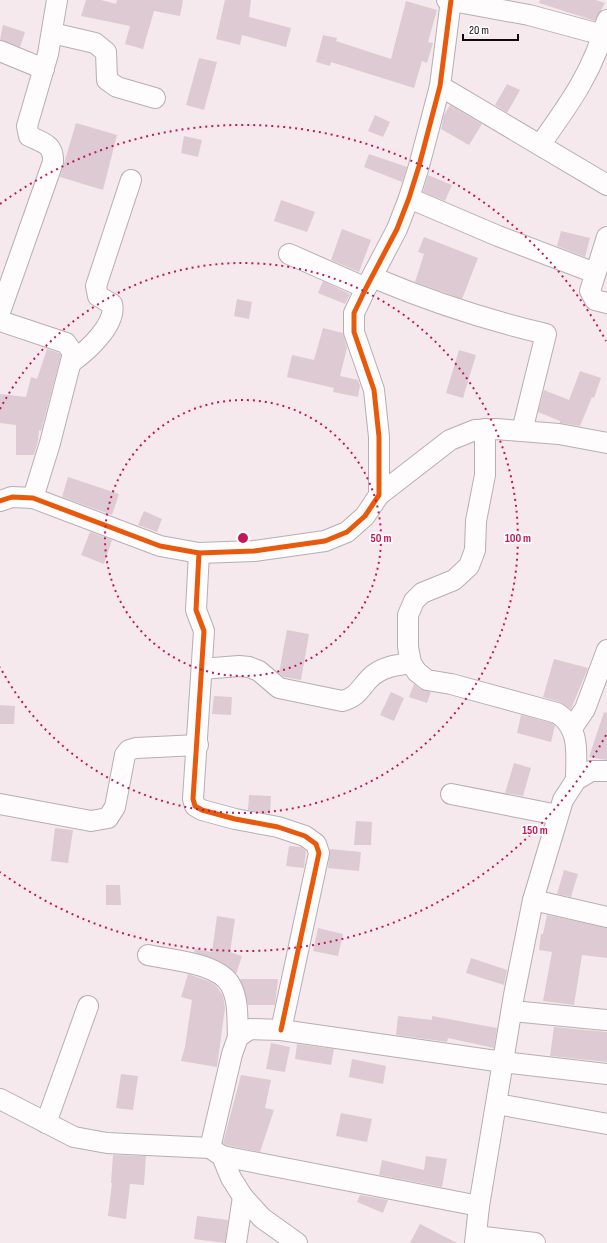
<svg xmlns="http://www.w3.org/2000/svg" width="607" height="1243" font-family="'Sofia Sans Condensed',sans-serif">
  <rect width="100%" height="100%" fill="#f5e9ee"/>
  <g fill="#decad3">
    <polygon points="86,0 101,0 116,4 117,0 183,0 180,16 154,11 143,49 125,44 130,26 81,16"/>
    <polygon points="225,0 251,0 249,17 291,28 286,47 242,35 240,45 216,39"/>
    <polygon points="540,0 596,0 605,3 595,21 539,3"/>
    <polygon points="406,1 437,10 428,42 433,43 427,63 422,61 414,88 331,62 330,66 316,62 323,35 337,38 336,41 391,59"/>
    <polygon points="3,25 25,32 20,47 0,40"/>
    <polygon points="199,58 217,62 204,110 186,105"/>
    <polygon points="507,84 520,90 507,113 495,105"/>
    <polygon points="450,105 482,124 469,145 441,129 444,115"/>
    <polygon points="375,115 390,122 383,137 368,131"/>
    <polygon points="76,123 117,135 103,190 60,177"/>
    <polygon points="184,136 202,140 198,157 181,153"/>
    <polygon points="369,154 407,167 402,182 364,167"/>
    <polygon points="428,175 452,185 445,201 423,192"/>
    <polygon points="281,200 315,212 307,232 274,221"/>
    <polygon points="342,229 371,240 359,272 331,260"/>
    <polygon points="561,231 590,238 585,257 557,246"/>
    <polygon points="424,237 478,258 462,299 415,282 424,254 418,252"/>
    <polygon points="323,281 350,294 345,304 318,293"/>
    <polygon points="237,299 252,302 249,319 234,316"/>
    <polygon points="323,328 343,333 347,348 340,376 358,380 360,386 358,397 333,392 334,388 287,377 292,355 314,360"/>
    <polygon points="47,349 59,353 61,355 41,431 39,430 38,441 34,455 16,455 16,425 0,423 0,394 26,397 31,377 37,379"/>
    <polygon points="459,350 476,355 463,398 446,393"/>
    <polygon points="580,371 601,378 594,398 592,397 580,426 560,423 560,421 538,412 544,390 569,400"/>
    <polygon points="68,477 119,494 112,515 62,497"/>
    <polygon points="144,511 162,519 157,532 138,525"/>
    <polygon points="90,532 112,540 104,564 81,555"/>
    <polygon points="287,630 309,634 301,680 284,677 279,673"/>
    <polygon points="554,659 588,668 571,709 560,702 543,697"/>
    <polygon points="414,684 420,689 431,692 427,703 409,697"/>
    <polygon points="391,692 404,698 394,721 380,715"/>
    <polygon points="214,696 232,697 231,715 212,714"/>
    <polygon points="0,705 15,706 14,724 0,724"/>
    <polygon points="604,712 607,713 607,760 589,757"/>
    <polygon points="521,715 552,723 555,726 551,742 517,733"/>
    <polygon points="514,763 531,768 523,796 505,793"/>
    <polygon points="249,795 271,796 270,814 248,810"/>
    <polygon points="356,821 372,822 371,845 354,845"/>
    <polygon points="55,828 73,830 68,863 51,861"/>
    <polygon points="289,846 301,847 306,851 304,868 286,866"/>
    <polygon points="330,849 361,852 359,871 328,868"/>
    <polygon points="564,870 578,874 571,897 557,894"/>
    <polygon points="106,885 120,885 121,905 106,905"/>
    <polygon points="547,915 607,928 607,958 582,955 574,1005 543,1001 552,952 539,950 541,934 543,934"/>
    <polygon points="217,916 235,919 230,952 242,956 236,974 221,962 194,952 195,949 212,952"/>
    <polygon points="318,928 343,934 338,956 313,951"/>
    <polygon points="471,958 507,970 504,985 466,973"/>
    <polygon points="188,974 211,982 217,987 223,996 225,1008 217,1067 181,1061 185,1047 192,1000 181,997"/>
    <polygon points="240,979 278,979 275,1005 248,1005"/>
    <polygon points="398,1016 432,1020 432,1016 497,1028 494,1048 448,1038 447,1042 396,1035"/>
    <polygon points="554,1027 607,1032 607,1062 550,1056"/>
    <polygon points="271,1043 290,1047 285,1072 266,1069"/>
    <polygon points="297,1044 334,1049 331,1065 295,1059"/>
    <polygon points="352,1059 386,1066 383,1084 349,1077"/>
    <polygon points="121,1074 138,1076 133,1110 116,1108"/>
    <polygon points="241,1075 271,1080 265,1108 274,1110 260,1152 226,1145 223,1143"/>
    <polygon points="341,1113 372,1119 367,1142 336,1136"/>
    <polygon points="113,1155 146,1156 144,1185 130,1184 126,1219 108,1216 112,1183 111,1183"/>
    <polygon points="426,1156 447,1159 442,1187 379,1175 382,1160 424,1170"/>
    <polygon points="360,1195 388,1200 383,1213 357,1202"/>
    <polygon points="197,1216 228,1220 225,1243 194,1239"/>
    <polygon points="420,1224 457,1243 410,1243"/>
  </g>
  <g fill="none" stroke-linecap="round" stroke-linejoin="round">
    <g stroke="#b7aeb2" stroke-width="22">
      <g id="street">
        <polyline points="447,0 529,15 603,35"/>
        <polyline points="52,33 95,43 106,52 107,80 117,87 155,98"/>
        <polyline points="0,51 44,69"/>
        <polyline points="440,86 607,185"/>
        <path d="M540,145C570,103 594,70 607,20"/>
        <polyline points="409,198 498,236 595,273"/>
        <polyline points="607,237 590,291 595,300 607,303"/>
        <polyline points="289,254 366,288"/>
        <path d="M372,277C429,301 486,320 546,334L522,431"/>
        <path d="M0,312L53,162C54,144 43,143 29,136L27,126L48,54L57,0"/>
        <polyline points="0,321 66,343 73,353 50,443 33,498"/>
        <path d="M73,361C87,351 117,324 112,304L98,296L96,286L131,180"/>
        <path d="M485,429V475L476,521L475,550L469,566L454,580L422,593L414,601L408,615V647L411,663L417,672L427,680L451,684L557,713C581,728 576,755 576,780"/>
        <polyline points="379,495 450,440 475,430 496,429 559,434 607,443"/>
        <polyline points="0,501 12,497 33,498 160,546 199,553 254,551 325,541 347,532 365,516 379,495 379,437 374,390 354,332 354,313 366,288 397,229 409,198 419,166 440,86 451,0"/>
        <polyline points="199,553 196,610 204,631 193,799 195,806 202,810 235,819 278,827 305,836 316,844 319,853 281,1030"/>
        <path d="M202,669L239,666L249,667L259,671L279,688L342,701C358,697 360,688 370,678C381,667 396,665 411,663"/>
        <polyline points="572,728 585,709 607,650"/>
        <polyline points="451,794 558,815"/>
        <polyline points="0,804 91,821 108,818 115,807 125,755 129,750 136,748 198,745"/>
        <polyline points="533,900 607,917"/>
        <path d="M148,955C171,960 220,963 231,986C239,1001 237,1021 238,1037"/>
        <polyline points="512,1011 606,1020"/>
        <polyline points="0,1099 74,1137 107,1143 210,1148 222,1156 231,1178 243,1197 262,1218 297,1243"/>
        <polyline points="497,1104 607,1124"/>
        <polyline points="46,1123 88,1006"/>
        <polyline points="210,1148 232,1054 238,1037 250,1029 281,1030 503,1062 607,1074"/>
        <polyline points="222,1156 479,1206"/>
        <polyline points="476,1236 535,1243"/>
        <polyline points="236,1243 243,1197"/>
        <polyline points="475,1243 479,1206 514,995 533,900 563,800 576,780 591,771 607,771"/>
      </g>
    </g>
    <use href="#street" stroke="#fefcfc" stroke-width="20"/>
    <g stroke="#fff" stroke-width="8">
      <g id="cycleway">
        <polyline points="0,501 12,497 33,498 160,546 199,553 254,551 325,541 347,532 365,516 379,495 379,437 374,390 354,332 354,313 366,288 397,229 409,198 419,166 440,86 451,0"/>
        <polyline points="199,553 196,610 204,631 193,799 195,806 202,810 235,819 278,827 305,836 316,844 319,853 281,1030"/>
      </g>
    </g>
    <use href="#cycleway" stroke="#e8590c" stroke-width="5"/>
  </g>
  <g fill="none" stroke="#c2185b" stroke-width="2" stroke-dasharray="2 4">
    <circle cx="243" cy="538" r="138"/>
    <path d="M0 409A275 275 0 1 1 0 667"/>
    <path d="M606 735A413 413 0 0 1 0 872M0 204A413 413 0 0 1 606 341"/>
  </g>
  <circle cx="243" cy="538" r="6" fill="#c2185b" stroke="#fff" stroke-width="2"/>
  <g font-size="12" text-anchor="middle" font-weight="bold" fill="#c2185b" stroke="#fff" stroke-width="3.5" stroke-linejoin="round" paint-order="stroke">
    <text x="381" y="542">50 m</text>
    <text x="518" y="542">100 m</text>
    <text x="535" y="834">150 m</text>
  </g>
  <path d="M463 34v6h55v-6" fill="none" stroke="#110a0d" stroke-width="2"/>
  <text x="469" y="34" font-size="12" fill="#110a0d" stroke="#ffffff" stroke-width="3" paint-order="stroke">20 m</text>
</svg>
